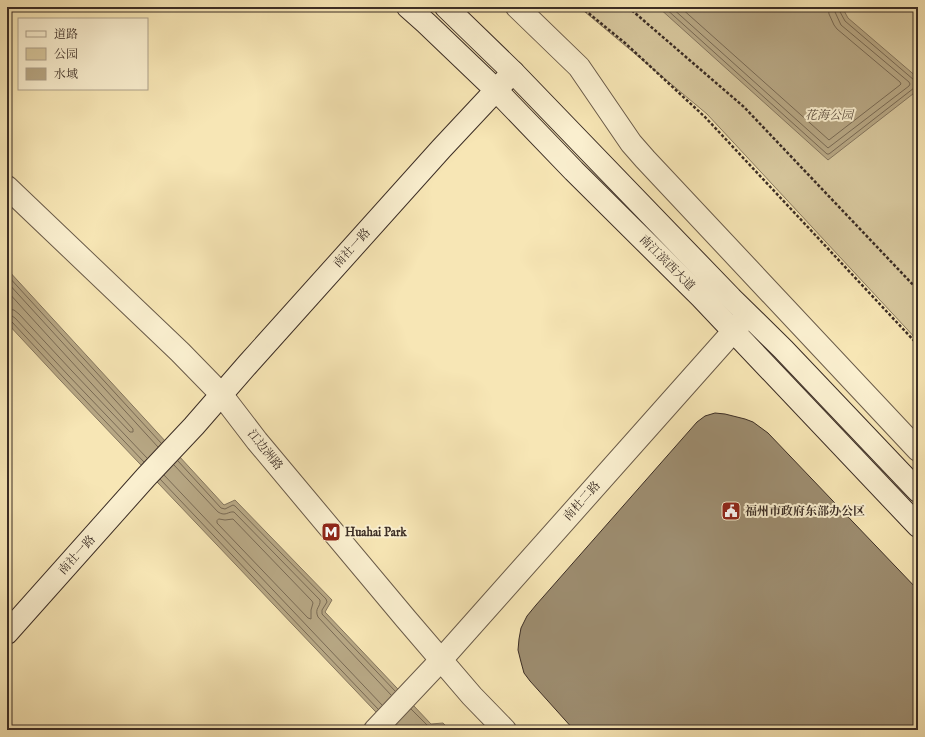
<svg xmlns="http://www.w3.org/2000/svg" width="925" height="737" font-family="'IM FELL English','Noto Serif SC',serif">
  <rect width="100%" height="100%" fill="#f7e6b5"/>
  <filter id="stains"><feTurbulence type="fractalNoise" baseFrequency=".005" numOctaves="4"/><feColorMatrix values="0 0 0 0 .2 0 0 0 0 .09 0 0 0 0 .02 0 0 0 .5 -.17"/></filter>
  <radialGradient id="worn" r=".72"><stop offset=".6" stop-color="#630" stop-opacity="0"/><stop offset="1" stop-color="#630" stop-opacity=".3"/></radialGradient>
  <polygon fill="#d7c79d" stroke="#897a61" points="579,7 918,7 918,341 707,114"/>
  <g fill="#b7a784" stroke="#85765e">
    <polygon points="658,7 842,7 848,18 918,78 918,90 828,160"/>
    <polygon points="7,269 224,505 235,500 332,600 325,612 431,724 443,723 450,730 393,730 61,381 7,323"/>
  </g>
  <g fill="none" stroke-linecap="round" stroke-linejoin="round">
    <g stroke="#796a54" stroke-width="1">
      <polyline points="664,7 827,154 829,154 914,88 918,87"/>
      <polyline points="671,7 828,148 909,86 910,84 909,82 841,25 835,12 834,7"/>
      <polyline points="680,7 829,140 900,85 901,84 900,82 837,29 834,25 829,14 828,7"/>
      <polyline points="839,7 839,10 845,21 914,80 918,81"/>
      <polyline points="7,275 161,443"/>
      <polyline points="7,282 158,447"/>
      <polyline points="7,291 133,429 133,432 130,432 72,371 19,314 14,310 7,309"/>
      <polyline points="7,315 12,316 15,318 68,375 147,458"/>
      <polyline points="7,320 12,322 64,378 144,462"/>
      <polyline points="178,461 221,508 225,509 233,505 235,506 326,599 327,602 322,610 322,614 395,691"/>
      <path d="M174,465L218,512C226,517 228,511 234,512L320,600C321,607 314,608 318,617L391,695"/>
      <polyline points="164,475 382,705"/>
      <polyline points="160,479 378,709"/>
      <polygon points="219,519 225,520 233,519 312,601 313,603 311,610 311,619 308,618 217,523 217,521"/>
      <polyline points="411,709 429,727 431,728 441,727 445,730"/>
    </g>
  </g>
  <polygon fill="#9d8d70" stroke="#3b2d25" points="715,413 725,414 745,419 753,422 768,433 918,590 918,730 574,730 530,681 524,673 521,662 518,650 519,639 521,628 527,616 536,605 697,422 705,416"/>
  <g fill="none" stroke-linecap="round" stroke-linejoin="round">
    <g stroke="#6a5b49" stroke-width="24">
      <g id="tertiary">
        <polyline points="517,7 579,67 631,143 645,159 918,450"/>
        <polyline points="7,187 180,352 221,394 257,441 406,619 472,696 505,730"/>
        <polyline points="375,730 441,660 746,317"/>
      </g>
    </g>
    <g stroke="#3b2d25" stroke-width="24">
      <g id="secondary">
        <polyline points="408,7 426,23 496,90 574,171 701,297 918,526"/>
        <polyline points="446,7 513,72 731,298 783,349 918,491"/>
        <polyline points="7,633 146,477 194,426 248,364 441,149 513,72"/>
      </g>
    </g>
    <g stroke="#3b2d25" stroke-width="2.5" stroke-dasharray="3 2" stroke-linecap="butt">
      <polyline points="581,7 625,43 705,117 918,345"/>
      <polyline points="628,7 744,107 918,290"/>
    </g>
    <use href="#tertiary" stroke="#faefcf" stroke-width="22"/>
    <use href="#secondary" stroke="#faefcf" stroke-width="22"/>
  </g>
  <defs>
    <g id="civic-square" transform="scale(1)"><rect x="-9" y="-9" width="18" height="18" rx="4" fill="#8f2418" stroke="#faefcf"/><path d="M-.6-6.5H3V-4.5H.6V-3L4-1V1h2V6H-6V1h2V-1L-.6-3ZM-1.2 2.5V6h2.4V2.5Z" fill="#fff"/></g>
    <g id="metro-square" transform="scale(1)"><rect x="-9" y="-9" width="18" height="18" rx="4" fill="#8f2418" stroke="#faefcf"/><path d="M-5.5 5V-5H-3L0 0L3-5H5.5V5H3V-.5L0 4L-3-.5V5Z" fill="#fff"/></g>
  </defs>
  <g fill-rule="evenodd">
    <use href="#civic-square" x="731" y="511"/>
    <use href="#metro-square" x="331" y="532"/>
  </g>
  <g text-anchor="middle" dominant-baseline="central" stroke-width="4" stroke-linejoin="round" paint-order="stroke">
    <g font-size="12" font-style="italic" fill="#5a4c3d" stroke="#faefcf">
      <text x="829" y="115">花海公园</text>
    </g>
    <g font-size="12" fill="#3b2d25" stroke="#faefcf">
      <text transform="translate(352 248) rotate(-48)">南社一路</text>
      <text transform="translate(667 263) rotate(45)">南江滨西大道</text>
      <text transform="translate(265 450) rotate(51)">江边洲路</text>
      <text transform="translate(582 501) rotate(-48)">南杜二路</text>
      <text transform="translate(77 555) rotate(-48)">南社一路</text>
    </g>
    <g font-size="12" font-weight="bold" fill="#3b2d25" stroke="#faefcf" text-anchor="start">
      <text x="745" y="511">福州市政府东部办公区</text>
      <text x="345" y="532">Huahai Park</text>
    </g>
  </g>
  <rect width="925" height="737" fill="none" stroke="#f7e6b5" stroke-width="24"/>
  <rect x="8" y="8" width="909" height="721" fill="none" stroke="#3b2d25" stroke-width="2"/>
  <rect x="12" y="12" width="901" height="713" fill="none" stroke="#3b2d25"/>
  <rect x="18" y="18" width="130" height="72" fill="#faefcf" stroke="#aea18b"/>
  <rect x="26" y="31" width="20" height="6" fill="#faefcf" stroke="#aea18b"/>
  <text x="54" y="38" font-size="12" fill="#3b2d25">道路</text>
  <rect x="26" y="48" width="20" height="12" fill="#d7c79d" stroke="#aea18b"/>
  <text x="54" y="58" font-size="12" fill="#3b2d25">公园</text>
  <rect x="26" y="68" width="20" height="12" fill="#b7a784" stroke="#aea18b"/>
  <text x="54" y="78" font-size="12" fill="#3b2d25">水域</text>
  <rect width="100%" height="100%" filter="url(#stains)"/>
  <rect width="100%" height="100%" fill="url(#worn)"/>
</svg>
